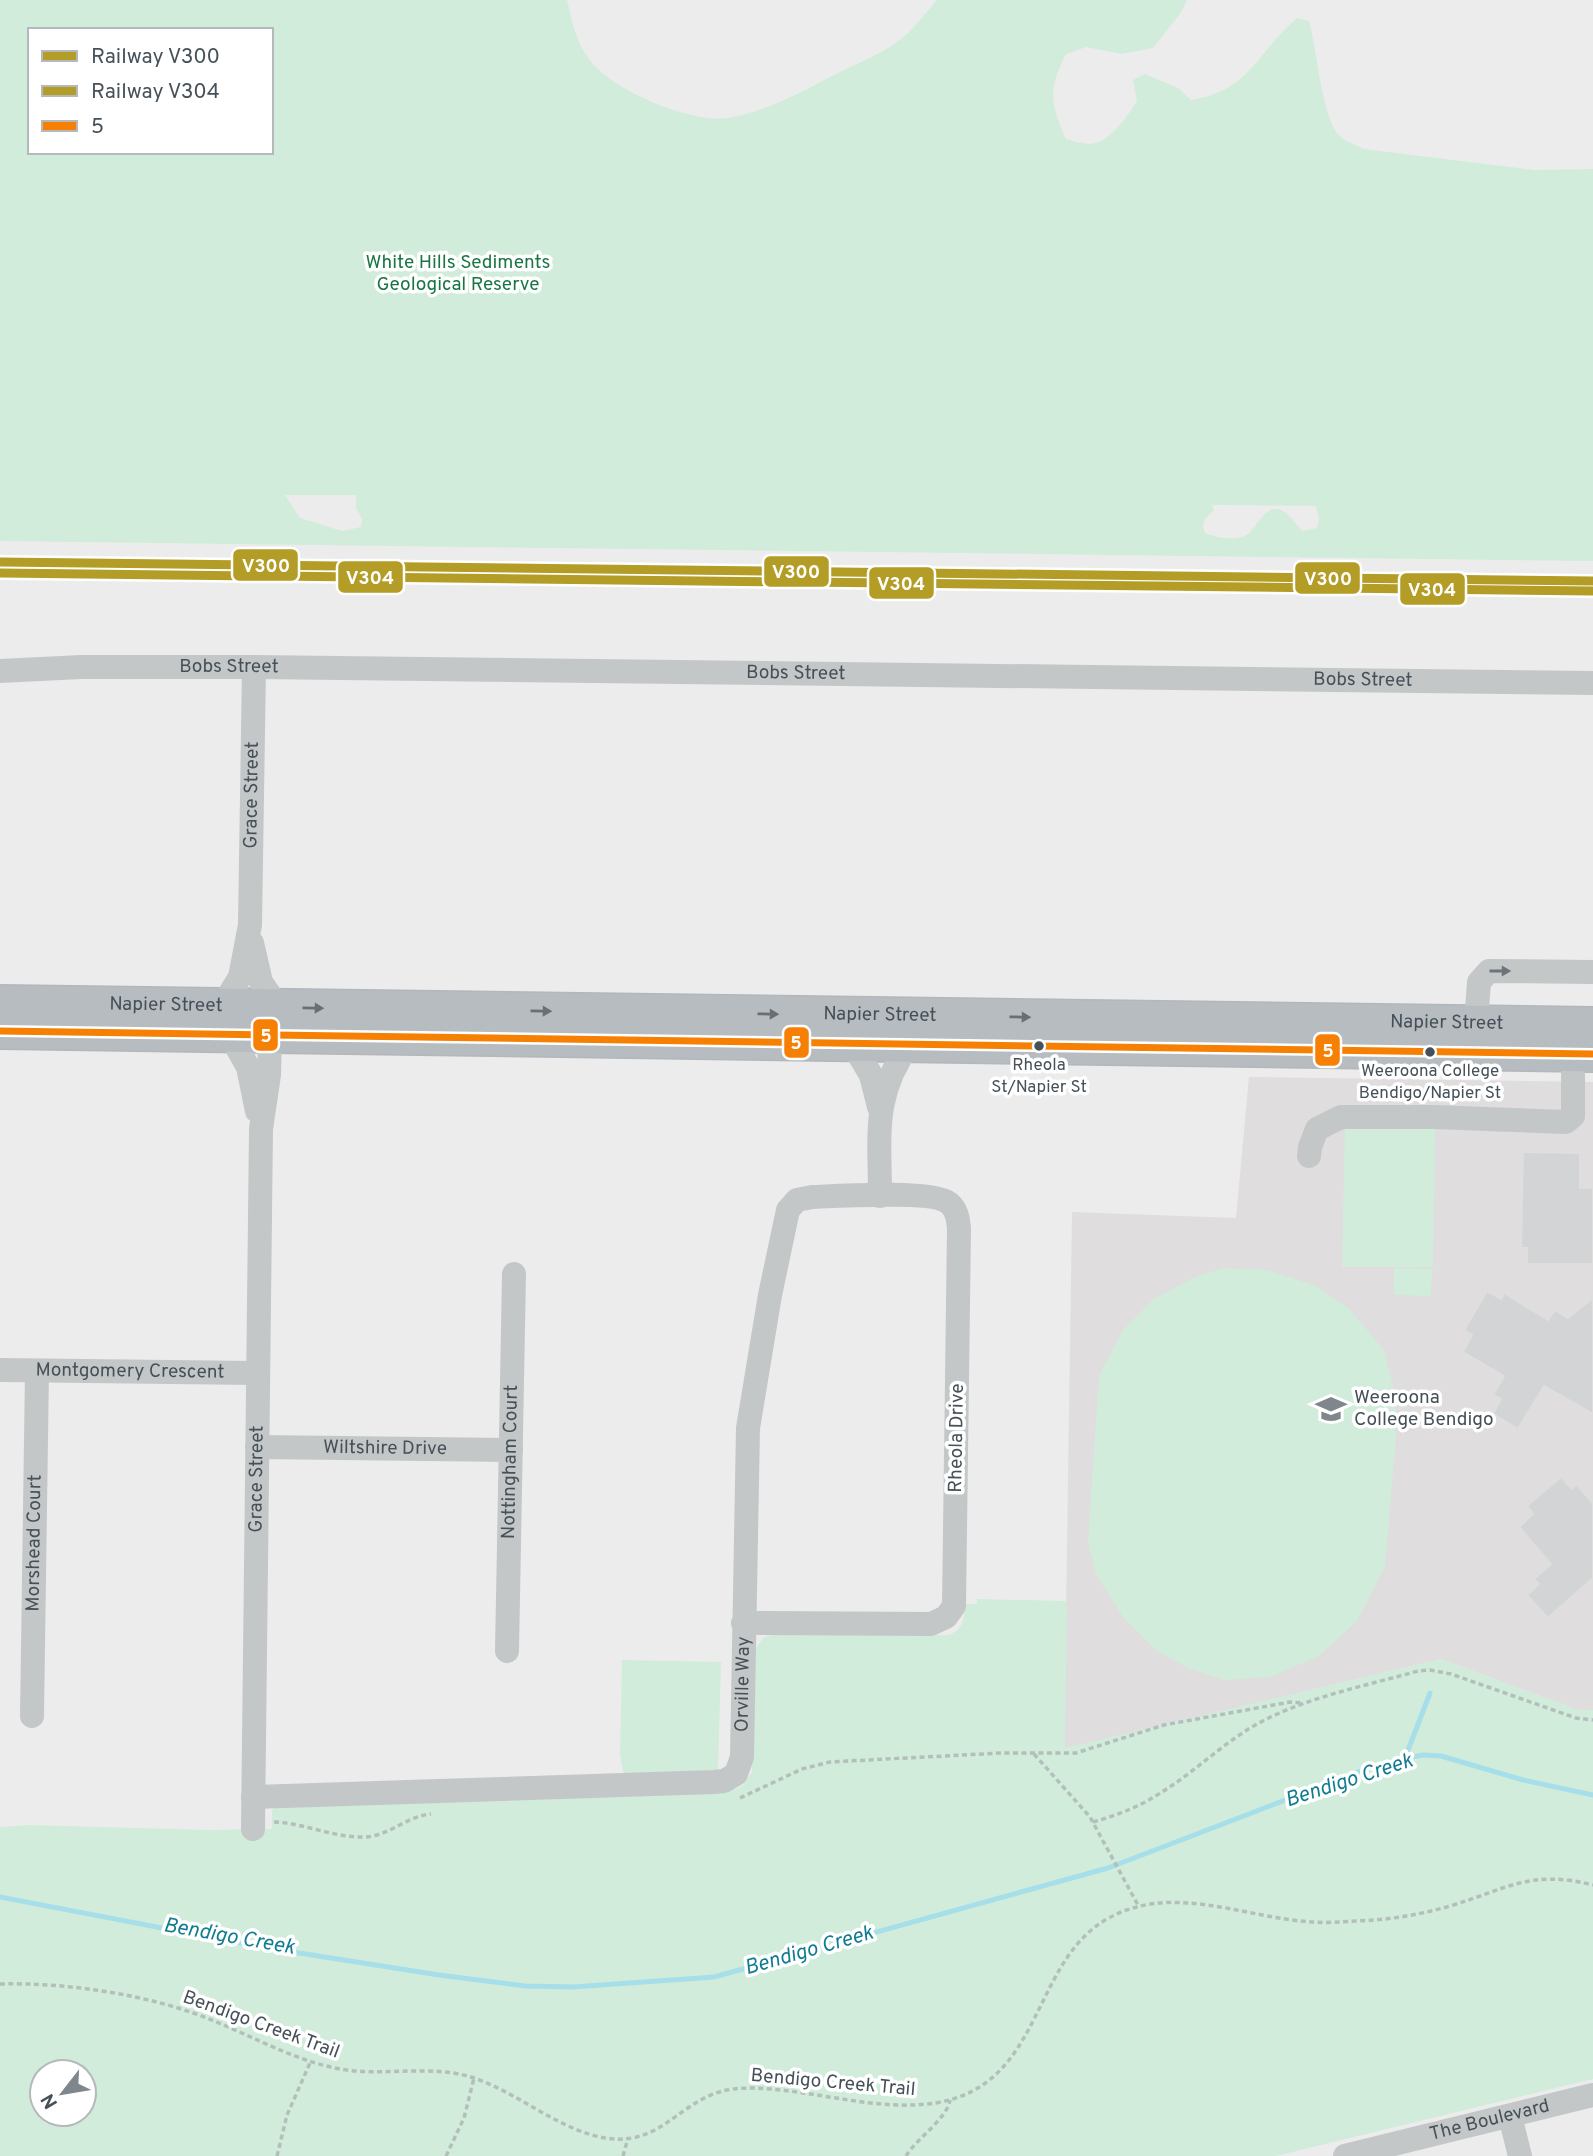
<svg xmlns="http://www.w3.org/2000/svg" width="1593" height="2156" font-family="Overpass,sans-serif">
  <rect width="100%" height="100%" fill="#edecec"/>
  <polygon fill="#dfddde" points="1249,1077 1593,1082 1593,1710 1578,1710 1441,1659 1064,1749 1072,1212 1236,1218"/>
  <g fill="#d1ecda" fill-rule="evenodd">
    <path d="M0,0H567C572,21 576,42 589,59C611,90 690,123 727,118C764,113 807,89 840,72C861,62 883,53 901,39C914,29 925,13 937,0H1187L1180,14L1153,48L1122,54L1086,47L1066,54C1048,89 1050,103 1066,139C1076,142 1088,146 1099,142C1114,135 1130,114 1137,100L1133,80L1145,74L1178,88L1191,100C1250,91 1257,52 1297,18L1309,21C1317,48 1322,120 1340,136C1346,142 1357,145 1364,149L1534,170L1593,169V561L0,541ZM30,30H271V152H30ZM285,495H356V508L362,519L361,527L342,531L300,518ZM1212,505L1316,506L1319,519L1317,528L1302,531C1297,525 1290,515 1283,511C1266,502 1258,526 1248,534C1237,542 1217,538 1205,533L1203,526L1205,519L1214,510Z"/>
    <polygon points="1345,1121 1435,1124 1433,1267 1342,1267"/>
    <polygon points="1223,1268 1267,1270 1314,1285 1349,1309 1384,1350 1395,1394 1396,1438 1385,1566 1357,1621 1319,1656 1270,1677 1224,1680 1188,1668 1157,1651 1123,1617 1096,1574 1088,1543 1099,1376 1122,1331 1155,1298 1195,1277"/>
    <polygon points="1394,1268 1432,1269 1431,1296 1394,1295"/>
    <path d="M977,1599L1067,1601L1065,1748L1441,1659L1578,1710H1593V2079L1276,2156H0V1827L29,1825L210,1830L272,1829V1810L276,1807L736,1789L743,1785L752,1772L754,1651L763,1638L777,1633L949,1635C964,1629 964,1618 965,1604H977ZM42,2072H84V2114H42Z"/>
    <polygon points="622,1660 721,1662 718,1770 624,1776 620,1755"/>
  </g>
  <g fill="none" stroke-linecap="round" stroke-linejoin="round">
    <g stroke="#a6dfe9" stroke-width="5">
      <polyline points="1405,1758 1430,1693"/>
      <polyline points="0,1897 261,1947 439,1975 525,1986 573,1987 714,1977 1108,1868 1366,1769 1405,1758 1424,1755 1441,1756 1523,1780 1593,1795"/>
    </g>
  </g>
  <g fill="#d3d4d5" stroke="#dededf" stroke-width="2">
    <polygon points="1523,1152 1580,1153 1580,1188 1593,1188 1593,1264 1527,1264 1527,1248 1521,1248"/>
    <polygon points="1487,1291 1501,1299 1504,1293 1548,1320 1555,1310 1568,1318 1593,1298 1593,1414 1544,1386 1518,1429 1493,1414 1501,1399 1493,1395 1504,1376 1463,1352 1472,1335 1464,1330"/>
    <polygon points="1561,1477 1572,1489 1576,1484 1593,1503 1593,1578 1548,1618 1527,1595 1539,1584 1534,1579 1551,1564 1519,1527 1533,1514 1527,1506"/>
  </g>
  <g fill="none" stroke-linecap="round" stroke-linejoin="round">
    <g stroke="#b2b7bc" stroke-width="38">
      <g id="highway">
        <path id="s10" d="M0,1003L1593,1025"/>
        <polyline points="0,1031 1593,1054"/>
      </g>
    </g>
    <g stroke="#b3bfbb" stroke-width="3.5" stroke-dasharray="5 3.5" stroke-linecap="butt">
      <polyline points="1034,1754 1090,1817 1139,1907"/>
      <polyline points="740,1798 802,1769 830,1762 1001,1753 1076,1753 1164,1725 1290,1702 1304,1703"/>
      <path d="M274,1822C304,1823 334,1838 365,1837C389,1836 407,1816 431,1814"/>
      <path d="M1093,1822C1118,1815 1141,1806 1162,1792C1196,1771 1224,1742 1259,1723C1307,1697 1365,1686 1418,1671L1430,1670L1451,1674L1576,1718L1593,1720"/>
      <path d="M0,1984C65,1982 153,1995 214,2021C254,2037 292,2059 335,2068C380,2078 429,2063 474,2078C518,2093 555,2127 600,2137C660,2150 678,2100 727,2090C750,2086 774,2089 797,2092C841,2098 890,2110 935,2103C1044,2086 1030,1963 1107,1919C1172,1882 1244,1918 1312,1922C1326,1923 1341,1922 1356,1921C1388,1920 1419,1915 1450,1906C1507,1889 1530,1869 1593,1885"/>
      <polyline points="277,2156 287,2115 310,2063"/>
      <polyline points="446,2156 464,2118 474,2078"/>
      <polyline points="623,2156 628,2138"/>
      <path d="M906,2156C917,2138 947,2119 950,2100"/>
    </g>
    <g stroke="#c4c7c8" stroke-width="24">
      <path id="s1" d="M0,671L81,667H254L1593,683"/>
      <polyline points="252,943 261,982 278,1007"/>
      <path id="s2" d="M222,1006L240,977L250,925L254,667"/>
      <polyline points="1476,1023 1479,982 1489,971 1593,972"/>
      <polyline points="230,1035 248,1067 257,1111"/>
      <polyline points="852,1043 871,1075 879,1107"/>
      <polyline points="1309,1156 1310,1147 1317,1129 1341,1117 1434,1117 1566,1122 1573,1116 1573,1054 1566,1041"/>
      <path d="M880,1196C880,1135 872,1095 910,1043"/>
      <path id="s3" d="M0,1370L258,1373"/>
      <path id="s4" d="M257,1447L511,1450"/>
      <path id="s5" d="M507,1651L514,1274"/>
      <path id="s6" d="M32,1716L37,1371"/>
      <path id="s7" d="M253,1797L714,1782L724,1781L736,1774L742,1757L748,1428L770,1295L788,1210L797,1200L812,1197C836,1196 934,1190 949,1203C957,1210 958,1219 959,1228L954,1606L946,1617L931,1624L743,1623"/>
      <path id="s8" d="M253,1829L261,1129L269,1075L270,1035"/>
      <polyline points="1510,2116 1520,2156"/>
      <path id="s9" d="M1345,2156L1593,2095"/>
    </g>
    <use href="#highway" stroke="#b7bcc0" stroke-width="35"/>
    <g stroke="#fff" stroke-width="12">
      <polyline id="bus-1" points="0,1031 1593,1054"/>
    </g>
    <use href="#bus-1" stroke="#f68004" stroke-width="7"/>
    <g stroke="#fff" stroke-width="14">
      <polyline id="rail-1" points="0,562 1593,581"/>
    </g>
    <g stroke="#fff" stroke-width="14">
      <polyline id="rail-2" points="0,573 1593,591"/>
    </g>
    <use href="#rail-1" stroke="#b39d26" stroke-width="9"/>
    <use href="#rail-2" stroke="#b39d26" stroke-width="9"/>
  </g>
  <defs><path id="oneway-solid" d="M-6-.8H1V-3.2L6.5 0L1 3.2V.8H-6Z" transform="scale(1.75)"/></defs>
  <use fill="#6b747a" href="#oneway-solid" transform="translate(1500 971)"/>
  <g fill="#677077">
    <use href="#oneway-solid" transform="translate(313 1008) rotate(1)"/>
    <use href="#oneway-solid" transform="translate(541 1011) rotate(1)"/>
    <use href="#oneway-solid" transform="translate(768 1014) rotate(1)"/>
    <use href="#oneway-solid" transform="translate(1020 1017) rotate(1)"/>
  </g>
  <defs>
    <g id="school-bare" transform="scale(2.415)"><path d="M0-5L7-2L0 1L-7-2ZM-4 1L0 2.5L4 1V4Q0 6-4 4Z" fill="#80878c" stroke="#fff" stroke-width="2.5" paint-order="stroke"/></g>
  </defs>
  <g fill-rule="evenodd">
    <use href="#school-bare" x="1331" y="1409"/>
  </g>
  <g fill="#455058" stroke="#fff" stroke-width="2.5">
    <circle cx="1039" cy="1046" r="6"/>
    <circle cx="1430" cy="1052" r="6"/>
  </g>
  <g text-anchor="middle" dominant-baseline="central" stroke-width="7" stroke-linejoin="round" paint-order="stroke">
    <g font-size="17" fill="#455058" stroke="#fff">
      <text x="1039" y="1066">Rheola<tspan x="1039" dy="22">St/Napier St</tspan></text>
      <text x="1430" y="1072">Weeroona College<tspan x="1430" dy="22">Bendigo/Napier St</tspan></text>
    </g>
    <g font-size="19" fill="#197643" stroke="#fff">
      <text x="458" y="263">White Hills Sediments<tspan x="458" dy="22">Geological Reserve</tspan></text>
    </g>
    <g font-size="19" fill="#455058" stroke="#fff">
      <text stroke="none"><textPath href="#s1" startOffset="229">Bobs Street</textPath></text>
      <text stroke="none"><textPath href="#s1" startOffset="796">Bobs Street</textPath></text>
      <text stroke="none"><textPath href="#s1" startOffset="1363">Bobs Street</textPath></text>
      <text stroke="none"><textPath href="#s2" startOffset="217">Grace Street</textPath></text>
      <text stroke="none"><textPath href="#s10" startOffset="166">Napier Street</textPath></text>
      <text stroke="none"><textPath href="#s10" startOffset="880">Napier Street</textPath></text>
      <text stroke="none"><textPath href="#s10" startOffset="1447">Napier Street</textPath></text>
      <text stroke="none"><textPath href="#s3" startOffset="130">Montgomery Crescent</textPath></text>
      <text transform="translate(957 1438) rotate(-89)">Rheola Drive</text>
      <text stroke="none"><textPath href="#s4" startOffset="128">Wiltshire Drive</textPath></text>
      <text stroke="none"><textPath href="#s5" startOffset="189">Nottingham Court</textPath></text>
      <text stroke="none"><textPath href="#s8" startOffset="350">Grace Street</textPath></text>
      <text stroke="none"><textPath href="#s6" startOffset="173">Morshead Court</textPath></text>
      <text stroke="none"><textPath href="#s7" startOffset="576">Orville Way</textPath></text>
      <text transform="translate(261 2025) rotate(20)">Bendigo Creek Trail</text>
      <text transform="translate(833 2083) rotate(5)">Bendigo Creek Trail</text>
      <text stroke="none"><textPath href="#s9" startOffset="149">The Boulevard</textPath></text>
    </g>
    <g font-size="19" fill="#455058" stroke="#fff" text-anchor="start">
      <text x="1354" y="1398">Weeroona<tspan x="1354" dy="22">College Bendigo</tspan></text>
    </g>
    <g font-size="21" font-style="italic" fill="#117c91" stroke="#fff">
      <text transform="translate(1349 1781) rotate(-18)">Bendigo Creek</text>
      <text transform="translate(229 1937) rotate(10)">Bendigo Creek</text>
      <text transform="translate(809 1951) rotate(-16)">Bendigo Creek</text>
    </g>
  </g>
  <g stroke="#fff" stroke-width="2.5">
    <rect x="232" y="548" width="67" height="34" rx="7" fill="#b39d26"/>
    <rect x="763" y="555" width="67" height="33" rx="7" fill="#b39d26"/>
    <rect x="337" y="560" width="67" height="34" rx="7" fill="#b39d26"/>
    <rect x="1294" y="561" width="67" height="34" rx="7" fill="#b39d26"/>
    <rect x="868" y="566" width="67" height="34" rx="7" fill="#b39d26"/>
    <rect x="1399" y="572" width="67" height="34" rx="7" fill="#b39d26"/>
    <rect x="252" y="1018" width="27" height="34" rx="7" fill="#f68004"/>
    <rect x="783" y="1026" width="27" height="33" rx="7" fill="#f68004"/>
    <rect x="1314" y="1033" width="27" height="34" rx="7" fill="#f68004"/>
  </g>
  <g font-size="19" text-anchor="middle" font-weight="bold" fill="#fff">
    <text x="266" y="572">V300</text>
    <text x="796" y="578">V300</text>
    <text x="370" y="584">V304</text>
    <text x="1328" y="585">V300</text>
    <text x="901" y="590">V304</text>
    <text x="1432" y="596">V304</text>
    <text x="266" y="1042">5</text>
    <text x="796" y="1049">5</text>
    <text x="1328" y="1057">5</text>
  </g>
  <rect x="28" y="28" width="245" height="126" fill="#ffffff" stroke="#b5b9bc" stroke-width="2"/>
  <rect x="42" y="51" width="35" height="10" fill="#b39d26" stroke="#b5b9bc" stroke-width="2"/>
  <text x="91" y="63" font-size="21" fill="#455058">Railway V300</text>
  <rect x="42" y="86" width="35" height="10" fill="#b39d26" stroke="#b5b9bc" stroke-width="2"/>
  <text x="91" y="98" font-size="21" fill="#455058">Railway V304</text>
  <rect x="42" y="121" width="35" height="10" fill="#f68004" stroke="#b5b9bc" stroke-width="2"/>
  <text x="91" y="133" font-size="21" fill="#455058">5</text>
  <g transform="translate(63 2093) rotate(239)"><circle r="33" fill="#ffffff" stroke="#b5b9bc" stroke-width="2"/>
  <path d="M0-5L12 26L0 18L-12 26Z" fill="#80878c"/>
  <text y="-10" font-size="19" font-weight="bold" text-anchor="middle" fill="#455058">N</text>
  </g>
</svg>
